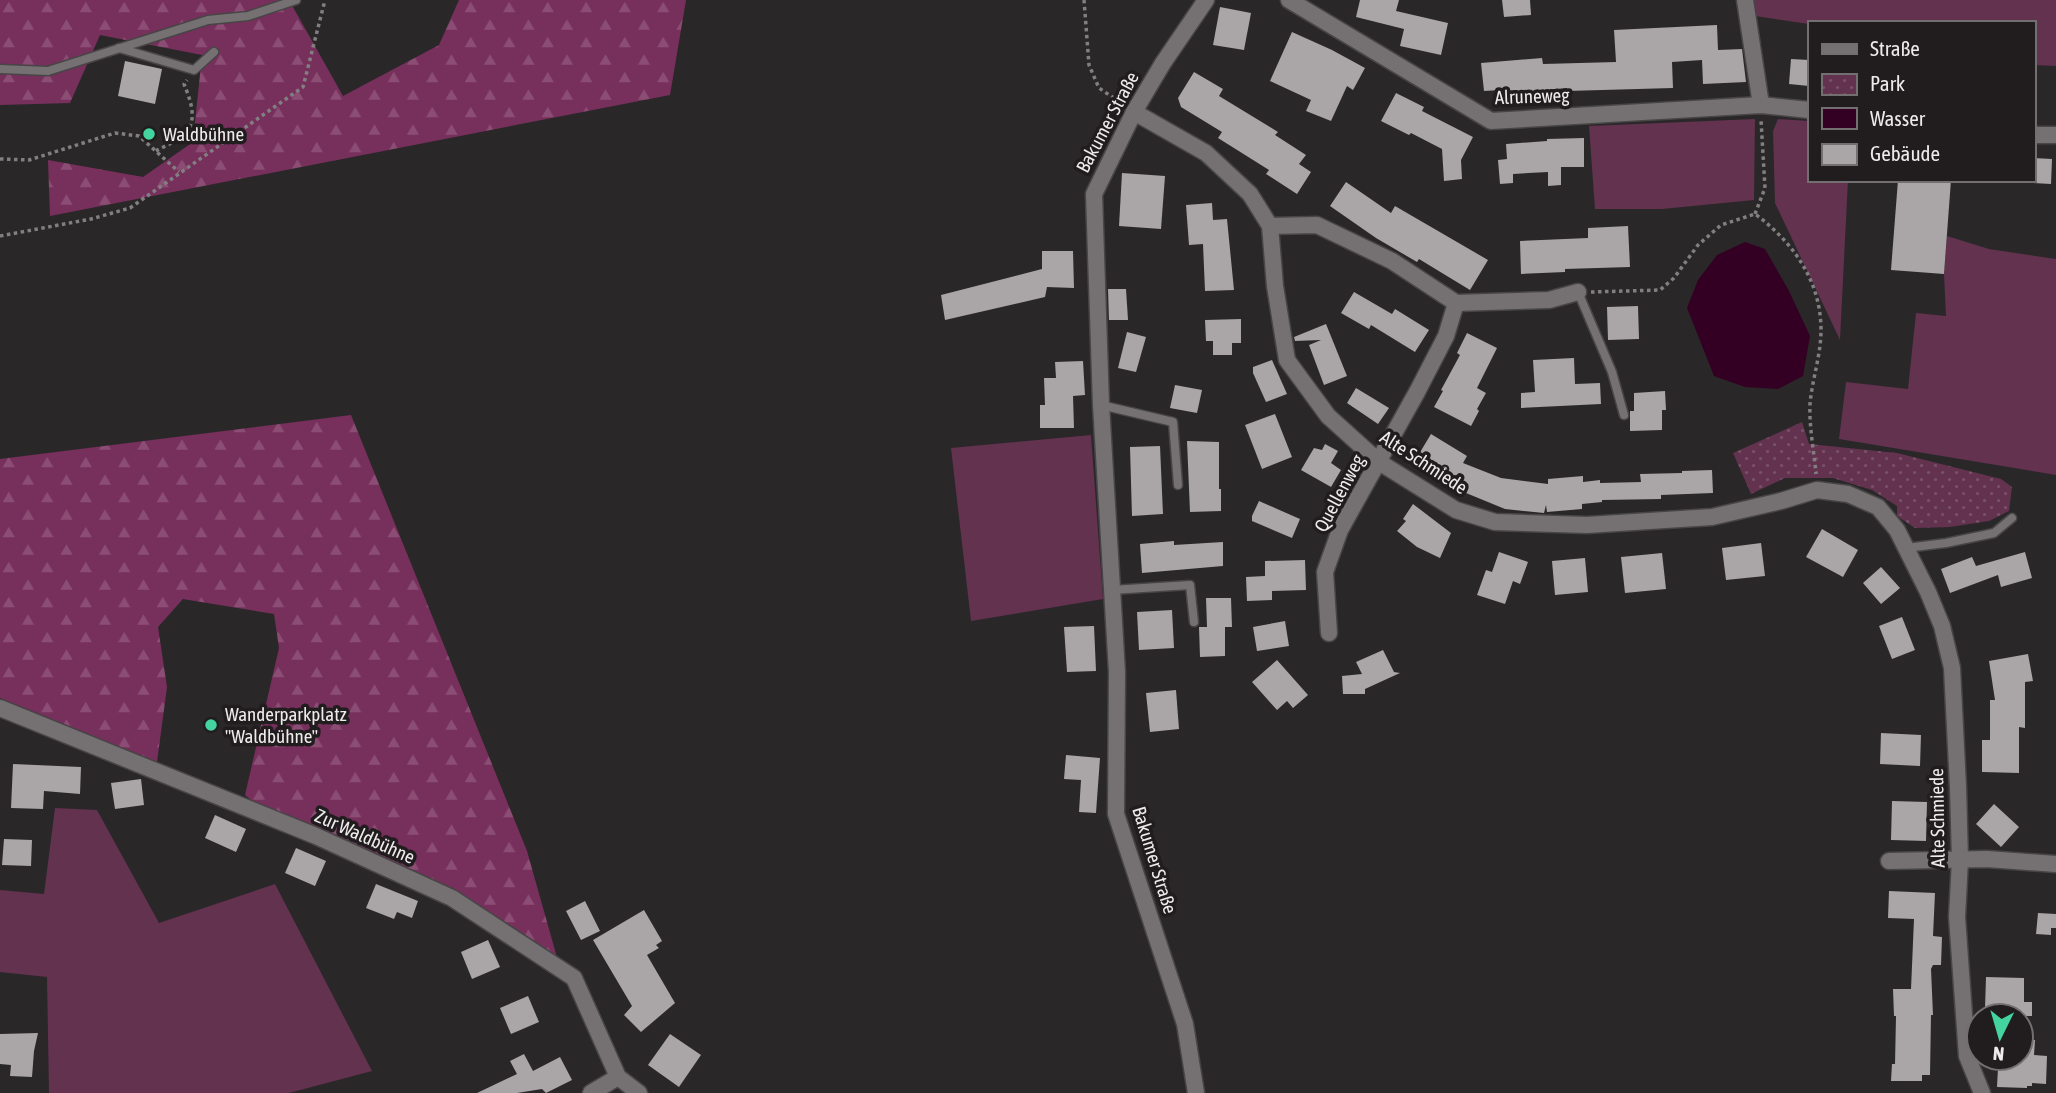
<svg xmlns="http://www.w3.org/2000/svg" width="2056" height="1093" font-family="'Asap Condensed',sans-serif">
  <defs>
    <pattern id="forest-firs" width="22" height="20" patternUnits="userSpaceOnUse" patternTransform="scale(1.75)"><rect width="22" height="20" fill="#772f5c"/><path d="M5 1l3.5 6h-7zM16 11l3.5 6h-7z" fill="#8b4d74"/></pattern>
    <pattern id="park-dots" width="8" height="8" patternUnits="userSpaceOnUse" patternTransform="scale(1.75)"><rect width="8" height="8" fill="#62324f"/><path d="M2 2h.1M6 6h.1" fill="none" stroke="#795069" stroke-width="1.8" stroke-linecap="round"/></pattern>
  </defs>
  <rect width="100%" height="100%" fill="#2a2729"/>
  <g fill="#62324f">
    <polygon points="1753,0 2056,0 2056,66 2033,65 2033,23 1809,24 1755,16"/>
    <polygon points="1755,119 1754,200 1662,209 1595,209 1589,126"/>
    <polygon points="1778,119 1809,121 1809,180 1848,180 1840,340 1775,203 1773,131"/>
    <polygon points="1947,236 1989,249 2056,259 2056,475 1839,439 1846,382 1908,389 1916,313 1946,316 1944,274"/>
    <polygon points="1091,435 1103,599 971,621 951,448"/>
    <polygon points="55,808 97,810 159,923 275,884 372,1071 289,1093 49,1093 47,977 0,972 0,890 44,894"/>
  </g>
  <g fill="url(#forest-firs)">
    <polygon points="0,0 289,0 343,96 439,45 459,0 686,0 670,95 50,216 48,160 143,177 193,142 202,55 100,35 70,103 0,105"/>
    <polygon points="351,415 527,851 558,961 256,804 245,795 279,648 274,614 183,599 158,627 167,687 157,762 0,698 0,459"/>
  </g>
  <polygon fill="url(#park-dots)" points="1802,422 1809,444 1897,453 2001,479 2012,487 2009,511 1989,521 1950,527 1915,528 1897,516 1897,506 1872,490 1833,478 1785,478 1751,494 1733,453"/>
  <polygon fill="#330023" points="1745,242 1765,249 1789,291 1810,336 1803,376 1778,389 1745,387 1714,376 1687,308 1698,280 1717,255"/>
  <g fill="#aaa5a7">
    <polygon points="1360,0 1399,0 1396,11 1448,23 1441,55 1400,46 1404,29 1356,17"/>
    <polygon points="1502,0 1530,0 1531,15 1504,17"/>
    <polygon points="1220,7 1251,13 1244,50 1213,45"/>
    <polygon points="1717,25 1718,50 1742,49 1746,82 1703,84 1702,60 1672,62 1673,88 1567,91 1567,88 1501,94 1501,90 1484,91 1481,63 1542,58 1543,64 1616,62 1614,30"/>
    <polygon points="1292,32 1332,50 1365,68 1353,90 1347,86 1331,121 1306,111 1311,100 1270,81"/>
    <polygon points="1791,59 1809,60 1809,86 1789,84"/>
    <polygon points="125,61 162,69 155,104 118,96"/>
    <polygon points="1194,72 1223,89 1219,96 1278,132 1275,135 1306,155 1299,164 1311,172 1297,194 1266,174 1269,170 1218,138 1222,132 1181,107 1178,98"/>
    <polygon points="1396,93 1424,107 1422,111 1473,137 1461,160 1462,179 1444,181 1442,149 1411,133 1409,135 1381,121"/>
    <polygon points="1584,138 1584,167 1561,167 1561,185 1548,186 1548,172 1513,174 1513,183 1500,184 1498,160 1507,159 1506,144 1547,141 1547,139"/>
    <polygon points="2033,158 2052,159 2051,184 2033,183"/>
    <polygon points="1122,173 1165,176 1161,229 1119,226"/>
    <polygon points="1898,180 1951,180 1944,274 1891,270"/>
    <polygon points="1346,182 1391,213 1395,206 1488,260 1470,290 1419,259 1417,262 1376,238 1330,206"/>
    <polygon points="1212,203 1213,220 1227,219 1234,290 1205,291 1203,244 1189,245 1186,205"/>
    <polygon points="1628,226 1630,267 1565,269 1565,272 1521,274 1520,241 1588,238 1588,228"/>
    <polygon points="1042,251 1073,251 1074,288 1047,287 1045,297 945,320 941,295 1042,269"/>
    <polygon points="1108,289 1126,289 1128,320 1109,320"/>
    <polygon points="1354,292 1392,314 1395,309 1429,330 1415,352 1371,325 1369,329 1341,313"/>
    <polygon points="1638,306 1639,339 1608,340 1607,307"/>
    <polygon points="1241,319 1241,343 1232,343 1232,355 1213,355 1213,341 1206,341 1205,320"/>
    <polygon points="1326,324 1347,376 1324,385 1309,345 1321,340 1295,341 1294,337"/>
    <polygon points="1127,332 1146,337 1136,372 1118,368"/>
    <polygon points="1467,333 1497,348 1477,388 1486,393 1477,409 1479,411 1471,426 1434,407 1443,391 1441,390 1460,355 1457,353"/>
    <polygon points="1574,358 1575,384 1600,383 1601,404 1521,408 1521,393 1535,392 1533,360"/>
    <polygon points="1272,360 1287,394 1266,402 1253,373 1253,367"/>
    <polygon points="1083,361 1085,395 1073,396 1074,428 1040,428 1040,405 1045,405 1044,378 1056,378 1055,362"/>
    <polygon points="1175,385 1202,390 1197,413 1170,408"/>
    <polygon points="1356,388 1389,408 1378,424 1347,403"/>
    <polygon points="1665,391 1666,410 1662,410 1662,430 1630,431 1630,411 1634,411 1634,393"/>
    <polygon points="1275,414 1292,457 1262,469 1245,425"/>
    <polygon points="1431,434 1467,456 1463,463 1501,478 1548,484 1548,479 1583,476 1583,482 1600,480 1600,483 1641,482 1640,474 1682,473 1682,471 1712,470 1713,493 1661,495 1661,499 1602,500 1602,502 1582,504 1582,509 1547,512 1546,505 1544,513 1505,509 1466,493 1467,490 1416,459"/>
    <polygon points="1187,441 1219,442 1219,489 1221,489 1221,511 1190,512"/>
    <polygon points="1325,444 1338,451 1331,463 1341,470 1331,487 1301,470 1314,448 1322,450"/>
    <polygon points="1160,446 1163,514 1132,516 1130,447"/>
    <polygon points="1259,501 1300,519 1292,538 1252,521 1252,516"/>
    <polygon points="1413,504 1451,533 1440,558 1417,547 1397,531 1406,521 1403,519"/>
    <polygon points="1822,529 1858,550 1843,577 1806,557"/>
    <polygon points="1174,541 1174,545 1223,542 1223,566 1142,573 1140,544"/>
    <polygon points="1761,543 1765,576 1726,580 1722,548"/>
    <polygon points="1499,552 1528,562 1520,584 1513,581 1505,604 1477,595 1486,570 1492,572"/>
    <polygon points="2025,552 2032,578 2001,587 1998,575 1950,593 1941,569 1972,557 1976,566"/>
    <polygon points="1662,553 1666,589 1625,593 1621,557"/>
    <polygon points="1585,558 1588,592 1555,595 1552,561"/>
    <polygon points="1305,560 1306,590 1272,591 1272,600 1247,601 1246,577 1265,576 1265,561"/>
    <polygon points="1881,567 1900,588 1881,604 1863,583"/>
    <polygon points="1206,598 1231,598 1232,627 1225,627 1225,656 1200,657 1199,627 1207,627"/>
    <polygon points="1172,610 1174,648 1139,650 1137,612"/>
    <polygon points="1902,617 1915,650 1892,659 1879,626"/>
    <polygon points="1285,621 1289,646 1257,651 1253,627"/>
    <polygon points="1094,626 1096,671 1067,672 1064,627"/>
    <polygon points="1383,650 1394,672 1400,673 1365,689 1365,694 1343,694 1342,676 1362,674 1356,662"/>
    <polygon points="2028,654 2033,681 2025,682 2025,728 2019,727 2019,773 1982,772 1982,740 1990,740 1990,700 1995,700 1989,661"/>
    <polygon points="1277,660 1308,695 1293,708 1287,701 1277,710 1252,682"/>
    <polygon points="1176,690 1179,729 1150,732 1146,693"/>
    <polygon points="1881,733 1921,735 1920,766 1880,764"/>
    <polygon points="1066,755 1100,758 1096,813 1079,812 1081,780 1064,779"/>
    <polygon points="13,764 81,767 80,794 44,791 43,809 11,808"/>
    <polygon points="141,779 144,805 115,809 111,783"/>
    <polygon points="1892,801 1927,802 1926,841 1891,840"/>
    <polygon points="1994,804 2019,827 2001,847 1976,824"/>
    <polygon points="215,815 246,829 236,852 205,838"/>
    <polygon points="4,839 32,840 31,866 2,865"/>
    <polygon points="296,848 326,861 315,886 285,873"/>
    <polygon points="376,884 418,901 412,918 397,912 394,919 366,908"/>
    <polygon points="1889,891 1935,893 1933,936 1942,937 1941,965 1933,965 1931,969 1933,1015 1931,1015 1930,1075 1922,1075 1922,1081 1891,1081 1892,1064 1895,1064 1896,1016 1894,1016 1893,989 1911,989 1914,919 1888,918"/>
    <polygon points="585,901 600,931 581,940 566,911"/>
    <polygon points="644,910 662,941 656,945 659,948 647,955 675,1003 641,1032 624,1015 632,1006 593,940"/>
    <polygon points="2038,913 2056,914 2056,928 2051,928 2051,935 2036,934"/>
    <polygon points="488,940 500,967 472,979 461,952"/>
    <polygon points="1986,977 2024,978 2024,1002 2032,1002 2032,1016 2003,1016 2003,1009 1985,1009"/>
    <polygon points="528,996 539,1022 511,1034 500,1008"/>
    <polygon points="38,1033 34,1051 32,1077 10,1076 11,1065 0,1064 0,1034"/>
    <polygon points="670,1034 701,1055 679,1087 648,1065"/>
    <polygon points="2021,1040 2035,1040 2034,1055 2047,1056 2046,1084 2032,1083 2032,1086 2027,1086 2027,1088 1997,1087 1998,1068 2004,1068 2005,1058 2021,1058"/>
    <polygon points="524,1054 533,1071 560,1057 572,1080 546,1093 542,1089 517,1093 477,1093 517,1074 510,1061"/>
  </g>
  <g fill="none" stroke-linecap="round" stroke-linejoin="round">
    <g stroke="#484546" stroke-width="11">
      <g id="lane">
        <polyline points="119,48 194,70 214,52"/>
        <polyline points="0,69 48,71 208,20 248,16 296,0"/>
        <polyline points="1578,292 1612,372 1624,415"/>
        <polyline points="1101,405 1173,422 1178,485"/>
        <polyline points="1906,548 1946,543 1994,533 2012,518"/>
        <polyline points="1112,590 1190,585 1194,622"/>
      </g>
    </g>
    <g stroke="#484546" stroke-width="19">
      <g id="street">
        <polyline points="1289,0 1491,121 1761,105 1809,110"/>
        <polyline points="1745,0 1761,105"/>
        <polyline points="1134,112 1206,153 1250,194 1270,226 1275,286 1287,360 1328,416 1379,462 1456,510 1495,522 1587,525 1712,517 1781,501 1817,490 1848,494 1878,507 1897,530 1928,592 1942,626 1952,668 1958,787 1960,860 1957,917 1967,1056 1982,1093"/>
        <polyline points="2033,135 2056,135"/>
        <polyline points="1270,226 1317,225 1392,261 1456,303 1549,300 1578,292"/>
        <polyline points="1329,633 1325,572 1340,530 1417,392 1446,336 1456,303"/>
        <polyline points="0,708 316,836 452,898 574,978 618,1077 639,1093"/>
        <polyline points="1889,861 1987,859 2056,864"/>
        <polyline points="591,1093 618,1077"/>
        <polyline points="1196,1093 1185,1024 1116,814 1117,672 1101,405 1094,194 1134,112 1163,63 1206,0"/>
      </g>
    </g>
    <g stroke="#827f81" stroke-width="3.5" stroke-dasharray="3.5 3.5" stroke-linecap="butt">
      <polyline points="1084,0 1089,65 1099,88 1121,103"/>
      <path d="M156,151C164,146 179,141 186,133C198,119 190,99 184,84L187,80"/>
      <polyline points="0,159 29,160 115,133 139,136 179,172"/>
      <polyline points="1755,214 1765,188 1761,120"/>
      <polyline points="0,236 91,219 130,208 303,87 325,0"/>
      <path d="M1591,292L1660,290L1674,278L1698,245L1721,225L1755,214C1793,242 1821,281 1821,330C1821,355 1812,380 1810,404C1809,427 1814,451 1816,474"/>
    </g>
    <use href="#lane" stroke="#757173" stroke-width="8"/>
    <use href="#street" stroke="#757173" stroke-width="16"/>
  </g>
  <g fill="#43d4a0" stroke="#211d1f" stroke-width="2.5">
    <circle cx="149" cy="134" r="7"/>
    <circle cx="211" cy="725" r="7"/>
  </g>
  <g text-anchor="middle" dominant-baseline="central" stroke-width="7" stroke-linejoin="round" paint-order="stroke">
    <g font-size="19" fill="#eeebed" stroke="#211d1f">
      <text transform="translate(1532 96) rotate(-2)">Alruneweg</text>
      <text transform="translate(1107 122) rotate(-62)">Bakumer Straße</text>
      <text transform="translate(1424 462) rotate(33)">Alte Schmiede</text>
      <text transform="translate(1339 493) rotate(-62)">Quellenweg</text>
      <text transform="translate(1937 818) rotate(-91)">Alte Schmiede</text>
      <text transform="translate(365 836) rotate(24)">Zur Waldbühne</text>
      <text transform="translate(1155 860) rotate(73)">Bakumer Straße</text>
    </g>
    <g font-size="19" fill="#eeebed" stroke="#211d1f" text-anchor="start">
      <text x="163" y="134">Waldbühne</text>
      <text x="225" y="714">Wanderparkplatz<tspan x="225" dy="22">"Waldbühne"</tspan></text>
    </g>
  </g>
  <rect x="1808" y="21" width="228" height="161" fill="#211d1f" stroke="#736f71" stroke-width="2"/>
  <rect x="1822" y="44" width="35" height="10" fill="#757173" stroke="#736f71" stroke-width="2"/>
  <text x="1870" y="56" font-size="21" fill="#eeebed">Straße</text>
  <rect x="1822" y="74" width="35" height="21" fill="url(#park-dots)" stroke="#736f71" stroke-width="2"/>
  <text x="1870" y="91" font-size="21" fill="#eeebed">Park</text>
  <rect x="1822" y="108" width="35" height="21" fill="#330023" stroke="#736f71" stroke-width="2"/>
  <text x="1870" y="126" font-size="21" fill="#eeebed">Wasser</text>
  <rect x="1822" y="144" width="35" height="21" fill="#aaa5a7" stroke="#736f71" stroke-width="2"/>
  <text x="1870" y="161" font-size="21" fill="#eeebed">Gebäude</text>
  <g transform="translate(2000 1037) rotate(185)"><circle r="33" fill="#211d1f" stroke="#736f71" stroke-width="2"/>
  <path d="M0-5L12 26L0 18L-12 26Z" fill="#43d4a0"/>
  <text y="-10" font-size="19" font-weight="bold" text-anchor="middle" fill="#eeebed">N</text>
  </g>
</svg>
